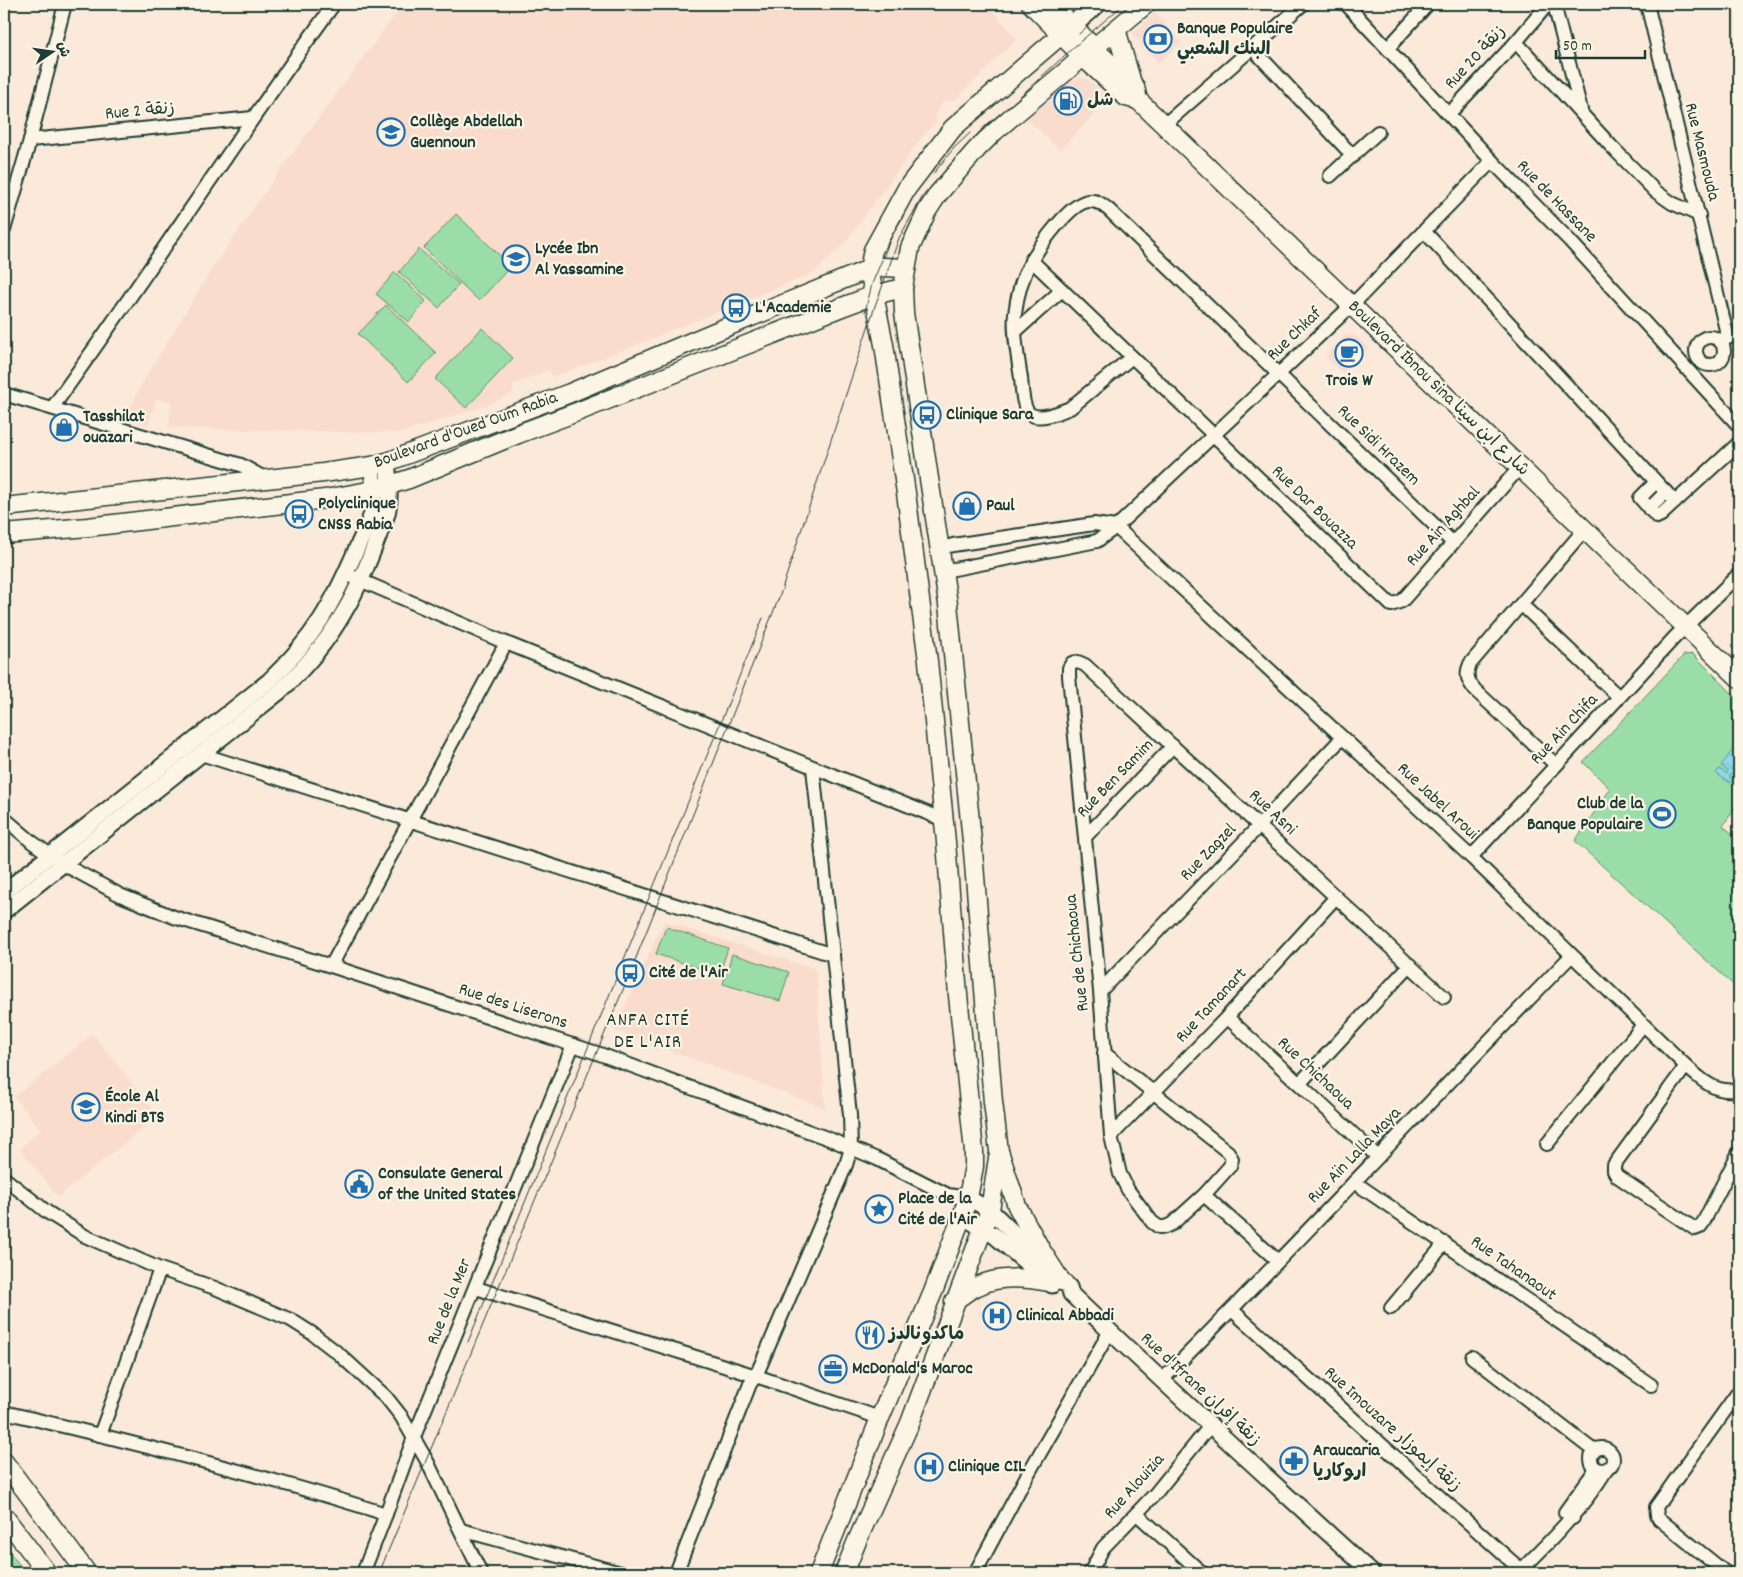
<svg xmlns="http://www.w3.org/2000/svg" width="1743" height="1577" font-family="Dekko,'Playpen Sans Arabic',sans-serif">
  <defs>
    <pattern id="water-waves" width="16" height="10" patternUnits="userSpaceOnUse" patternTransform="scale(1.25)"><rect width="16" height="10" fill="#8cdae9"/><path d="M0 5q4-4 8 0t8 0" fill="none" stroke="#78bcc8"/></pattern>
  </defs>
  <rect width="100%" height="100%" fill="#fbeada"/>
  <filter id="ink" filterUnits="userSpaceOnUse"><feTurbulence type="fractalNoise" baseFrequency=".02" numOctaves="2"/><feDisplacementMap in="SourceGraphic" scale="10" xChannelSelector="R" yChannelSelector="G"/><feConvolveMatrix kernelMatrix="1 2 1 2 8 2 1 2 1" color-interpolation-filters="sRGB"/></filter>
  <g filter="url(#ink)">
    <g fill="#fadccc">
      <polygon points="403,4 987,4 1017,39 956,99 943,102 936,114 936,122 922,137 846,242 816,271 806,277 788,283 626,349 553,377 549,370 513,385 513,393 485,406 401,433 169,428 171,401 156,400 148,424 125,419 142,383 213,267 281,169"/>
      <polygon points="1155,13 1181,43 1158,63 1132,33"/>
      <polygon points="1082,78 1087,79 1109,99 1060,150 1022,114 1042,102 1046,104 1069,81"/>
      <polygon points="1346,335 1355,335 1368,348 1342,373 1325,356"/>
      <polygon points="664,921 816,969 825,1108 614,1030"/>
      <polygon points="93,1034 158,1116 58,1197 19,1148 41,1130 14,1097"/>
    </g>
    <g fill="#9adda8" stroke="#5c8d6e">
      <polygon points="456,214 511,266 479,301 424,248"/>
      <polygon points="419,249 459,284 439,308 399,272"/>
      <polygon points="395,272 426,301 409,322 376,294"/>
      <polygon points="386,305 436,353 408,382 358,334"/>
      <polygon points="482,328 513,358 466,408 435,379"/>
      <polygon points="1693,654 1739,700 1739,802 1723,826 1739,839 1739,990 1575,841 1610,789 1583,762 1684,655"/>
      <polygon points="666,927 728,948 719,975 656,954"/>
      <polygon points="732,954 789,972 780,1001 723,984"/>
      <polygon points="4,1545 26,1573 4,1573"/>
    </g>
    <polygon fill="url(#water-waves)" stroke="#609ba1" points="1739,741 1739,778 1738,779 1731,774 1729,777 1733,779 1730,783 1716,773 1719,769 1727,774 1728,771 1721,766"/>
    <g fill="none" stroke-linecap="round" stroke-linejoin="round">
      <g stroke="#1f3d34" stroke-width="16">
        <g id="minor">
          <polyline points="1346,4 1492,161 1570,241 1739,426"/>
          <polyline points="1554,4 1581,110"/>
          <polyline points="1647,4 1728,338"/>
          <polyline points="1516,42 1611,146 1655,191 1672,203 1699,215"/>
          <polyline points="1252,48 1353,156"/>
          <polyline points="1388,48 1428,4"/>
          <polyline points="1449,114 1516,42 1548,4"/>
          <polyline points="1164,125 1303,4"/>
          <polyline points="30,140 253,118"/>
          <polyline points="1330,176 1378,132"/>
          <polyline points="4,230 30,140 65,4"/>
          <polyline points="1424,231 1675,502"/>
          <polyline points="1031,260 1391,605 1402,601 1520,467"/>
          <polyline points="1016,331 1062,290"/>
          <circle cx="1710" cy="351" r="14"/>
          <path d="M1132,357L1070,408C1060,412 1040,421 1030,414C1022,408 1022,387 1021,378C1018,358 1013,333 1015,314C1017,296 1023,275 1032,260C1041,244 1071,202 1089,201C1097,200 1103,205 1109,210L1452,542"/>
          <polyline points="4,394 241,465 266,479"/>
          <path d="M52,408C148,275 237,137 334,4"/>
          <polyline points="1656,482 1640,498 1657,517 1661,515 1739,443"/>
          <polyline points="1649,509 1666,492"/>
          <path d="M1116,527L1471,857L1686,1066C1701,1080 1717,1095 1739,1089"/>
          <polyline points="941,548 953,545 1094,524 1116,527"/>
          <polyline points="944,571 1097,541 1116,527 1352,305 1492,161"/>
          <polyline points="346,574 506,643 944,820"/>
          <polyline points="1521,604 1619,697"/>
          <polyline points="201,754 833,955"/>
          <path d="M1556,765L1476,691C1468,682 1465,675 1470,664L1584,530"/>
          <polyline points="4,818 32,842 63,864 120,895 174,917 331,966 597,1053 832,1140 877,1159 948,1195 968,1198"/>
          <polyline points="1085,837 1173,746"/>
          <polyline points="1471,857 1675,637 1739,574"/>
          <polyline points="331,966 506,643"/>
          <polyline points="1100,991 1259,826 1342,738"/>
          <polyline points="1227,1017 1378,1157"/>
          <polyline points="1104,1053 1228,1152 1232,1159 1230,1166 1204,1195 1172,1224 1165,1227 1159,1227 1152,1222 1128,1190 1120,1174 1111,1136 1100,991 1069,676 1069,668 1072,663 1078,662 1085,665 1444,997"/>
          <polyline points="1686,1066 1614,1165 1614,1171 1617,1176 1695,1229 1700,1227 1703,1223 1739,1152"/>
          <polyline points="1300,1083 1410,965"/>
          <polyline points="1111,1136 1227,1017 1336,897"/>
          <polyline points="1547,1144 1643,1025"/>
          <polyline points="4,1178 47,1212 85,1236 160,1269 215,1288 291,1320 313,1334 339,1354 386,1397 401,1416 427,1461 481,1573"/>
          <polyline points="1354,1182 1651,1385"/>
          <polyline points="1204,1195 1278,1261"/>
          <polyline points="476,1288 756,1376 880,1418"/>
          <polyline points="1391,1308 1445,1243"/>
          <polyline points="1232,1310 1511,1561 1522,1570 1531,1573"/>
          <polyline points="1472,1357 1594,1451"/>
          <path d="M1162,1380C1301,1241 1434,1096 1571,956"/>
          <path d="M4,1412C132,1442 260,1474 386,1514"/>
          <polyline points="100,1435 160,1269"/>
          <circle cx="1602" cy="1459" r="11"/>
          <polyline points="1137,1514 1202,1573"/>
          <polyline points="1573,1518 1565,1512 1596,1469"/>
          <polyline points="461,1530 621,1573"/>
          <polyline points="363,1573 386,1514 414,1437 573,1045"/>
          <polyline points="676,1573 750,1384 756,1376 846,1165 851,1148 850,1115 813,768"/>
          <polyline points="975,1573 1024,1481 1110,1331"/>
          <polyline points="1090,1573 1103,1548 1155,1494 1210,1426"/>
          <path d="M1518,1573C1551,1541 1582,1509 1607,1469"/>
          <polyline points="1726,1573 1659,1519 1657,1515 1656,1507 1739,1391"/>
          <polyline points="1738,1573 1739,1571"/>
        </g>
      </g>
      <g stroke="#1f3d34" stroke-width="19">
        <g id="tertiary">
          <path d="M4,892L269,681C314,638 333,604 357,548C362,536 371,521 373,509C375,495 373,480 372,466"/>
          <path d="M4,911L279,692C305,668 327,642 344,612C362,582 374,547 387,514C391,496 389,480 387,462"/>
          <path d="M968,1198L990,1210L1069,1287L1071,1294C1169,1389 1271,1481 1372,1573"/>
          <polyline points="962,1216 995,1236 1052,1285"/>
        </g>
      </g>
      <g stroke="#1f3d34" stroke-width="21">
        <g id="secondary">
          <polyline points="1031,4 1083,57 1126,97 1138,100 1739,678"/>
          <polyline points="1051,4 1102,56 1135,87 1138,100"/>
          <polyline points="1116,29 1132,83"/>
          <polyline points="4,507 323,473 372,466 387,462 570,393 724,328 869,269 883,267 905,268"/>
          <polyline points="4,534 88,527 325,499 374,490 409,479 518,434 577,412 842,307 874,295 903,288"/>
          <polyline points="1061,1281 1041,1250 1017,1206 999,1151 993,1102 973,851 948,604 904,313 903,288 910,248 927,211 938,194 977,149 995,131 1146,4"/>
          <path d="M954,1301C962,1296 969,1289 978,1286C999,1275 1026,1278 1049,1282"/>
          <polyline points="4,1462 87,1573"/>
          <polyline points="4,1516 47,1573"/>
          <polyline points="819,1573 880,1418 933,1292 962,1216 968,1198 974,1166 974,1152 958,995 946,842 928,661 906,493 884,345 869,269 873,250 907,188 953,128 1097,4"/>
          <polyline points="844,1573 857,1541 910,1423 990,1210 998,1158"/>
        </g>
      </g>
      <use href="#minor" stroke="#fcf5e5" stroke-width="12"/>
      <use href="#tertiary" stroke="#fcf5e5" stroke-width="15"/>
      <use href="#secondary" stroke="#fcf5e5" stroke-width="18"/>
      <g stroke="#1f3d34" stroke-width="1">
        <polyline points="1079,34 1112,4"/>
        <polyline points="933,174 954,148 970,133"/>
        <polyline points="865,312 872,284 893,233 903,217"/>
        <polyline points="468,1342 763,618"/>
        <polyline points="379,1573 630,973 780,595 876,303 880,293 899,238 923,196 969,143 1074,47 1124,4"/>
      </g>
    </g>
  </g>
  <defs>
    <g id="bank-ring" transform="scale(1.4375)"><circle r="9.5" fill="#fcf5e5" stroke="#1f6fb2" stroke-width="1.5"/><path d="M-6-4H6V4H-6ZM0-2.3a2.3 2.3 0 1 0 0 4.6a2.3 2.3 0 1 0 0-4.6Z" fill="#1f6fb2"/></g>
    <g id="fuel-ring" transform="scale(1.4375)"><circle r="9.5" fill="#fcf5e5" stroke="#1f6fb2" stroke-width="1.5"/><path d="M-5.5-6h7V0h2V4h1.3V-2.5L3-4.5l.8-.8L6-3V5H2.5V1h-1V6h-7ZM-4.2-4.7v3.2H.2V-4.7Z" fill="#1f6fb2"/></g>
    <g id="school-ring" transform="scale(1.4375)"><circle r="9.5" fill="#fcf5e5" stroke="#1f6fb2" stroke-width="1.5"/><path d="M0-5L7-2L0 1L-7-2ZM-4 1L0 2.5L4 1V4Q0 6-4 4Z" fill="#1f6fb2"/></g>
    <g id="bus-ring" transform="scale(1.4375)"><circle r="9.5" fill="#fcf5e5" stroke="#1f6fb2" stroke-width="1.5"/><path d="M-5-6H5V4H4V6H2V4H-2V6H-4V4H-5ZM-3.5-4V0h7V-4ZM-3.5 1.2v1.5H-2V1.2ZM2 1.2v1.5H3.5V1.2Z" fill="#1f6fb2"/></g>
    <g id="cafe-ring" transform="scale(1.4375)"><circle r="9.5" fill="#fcf5e5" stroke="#1f6fb2" stroke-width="1.5"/><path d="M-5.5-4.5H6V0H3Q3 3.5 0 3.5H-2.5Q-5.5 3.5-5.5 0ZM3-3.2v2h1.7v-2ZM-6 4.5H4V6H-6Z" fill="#1f6fb2"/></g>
    <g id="shop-ring" transform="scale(1.4375)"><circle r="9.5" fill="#fcf5e5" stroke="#1f6fb2" stroke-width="1.5"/><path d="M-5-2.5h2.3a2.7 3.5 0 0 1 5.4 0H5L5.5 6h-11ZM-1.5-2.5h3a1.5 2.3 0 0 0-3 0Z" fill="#1f6fb2"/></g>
    <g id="stadium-ring" transform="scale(1.4375)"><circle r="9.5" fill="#fcf5e5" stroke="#1f6fb2" stroke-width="1.5"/><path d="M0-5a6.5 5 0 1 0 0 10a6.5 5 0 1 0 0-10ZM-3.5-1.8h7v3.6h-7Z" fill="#1f6fb2"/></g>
    <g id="civic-ring" transform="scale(1.4375)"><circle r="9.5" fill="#fcf5e5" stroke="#1f6fb2" stroke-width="1.5"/><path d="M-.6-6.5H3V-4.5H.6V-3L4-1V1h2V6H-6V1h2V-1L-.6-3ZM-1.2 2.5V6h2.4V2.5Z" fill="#1f6fb2"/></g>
    <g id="sight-ring" transform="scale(1.4375)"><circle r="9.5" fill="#fcf5e5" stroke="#1f6fb2" stroke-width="1.5"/><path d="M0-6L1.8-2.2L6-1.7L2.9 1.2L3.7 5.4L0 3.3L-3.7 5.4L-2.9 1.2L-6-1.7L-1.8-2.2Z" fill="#1f6fb2"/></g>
    <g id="hospital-ring" transform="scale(1.4375)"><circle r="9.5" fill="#fcf5e5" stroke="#1f6fb2" stroke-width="1.5"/><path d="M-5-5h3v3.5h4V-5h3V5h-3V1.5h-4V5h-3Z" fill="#1f6fb2"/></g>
    <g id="restaurant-ring" transform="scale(1.4375)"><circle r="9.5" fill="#fcf5e5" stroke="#1f6fb2" stroke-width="1.5"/><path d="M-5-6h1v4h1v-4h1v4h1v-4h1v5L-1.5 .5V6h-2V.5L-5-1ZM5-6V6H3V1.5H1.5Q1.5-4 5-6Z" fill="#1f6fb2"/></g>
    <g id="office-ring" transform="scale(1.4375)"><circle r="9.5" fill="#fcf5e5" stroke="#1f6fb2" stroke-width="1.5"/><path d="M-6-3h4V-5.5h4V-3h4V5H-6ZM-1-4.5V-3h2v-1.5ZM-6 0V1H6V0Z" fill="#1f6fb2"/></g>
    <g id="pharmacy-ring" transform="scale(1.4375)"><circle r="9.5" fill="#fcf5e5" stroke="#1f6fb2" stroke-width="1.5"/><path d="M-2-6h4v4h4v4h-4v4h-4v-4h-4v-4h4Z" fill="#1f6fb2"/></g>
  </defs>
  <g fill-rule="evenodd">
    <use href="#bank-ring" x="1158" y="39"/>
    <use href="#fuel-ring" x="1068" y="101"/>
    <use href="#school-ring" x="391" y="132"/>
    <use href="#school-ring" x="516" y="259"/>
    <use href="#bus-ring" x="736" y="308"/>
    <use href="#cafe-ring" x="1349" y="353"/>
    <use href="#bus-ring" x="927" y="415"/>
    <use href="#shop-ring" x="64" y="427"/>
    <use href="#shop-ring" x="967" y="506"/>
    <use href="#bus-ring" x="299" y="514"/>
    <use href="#stadium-ring" x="1662" y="814"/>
    <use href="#bus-ring" x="630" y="973"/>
    <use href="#school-ring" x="86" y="1107"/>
    <use href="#civic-ring" x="359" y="1184"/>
    <use href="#sight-ring" x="879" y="1209"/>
    <use href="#hospital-ring" x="997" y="1316"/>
    <use href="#restaurant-ring" x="870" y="1335"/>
    <use href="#office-ring" x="833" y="1369"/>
    <use href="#pharmacy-ring" x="1294" y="1461"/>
    <use href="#hospital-ring" x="929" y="1467"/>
  </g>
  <g text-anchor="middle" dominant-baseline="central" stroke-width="4.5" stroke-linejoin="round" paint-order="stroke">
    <g font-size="18" font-weight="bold" fill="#1f3d34" stroke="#fcf5e5" text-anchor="start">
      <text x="1177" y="29">Banque Populaire<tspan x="1177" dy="21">البنك الشعبي</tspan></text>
      <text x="1087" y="101">شل</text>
      <text x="410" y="122">Collège Abdellah<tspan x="410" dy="21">Guennoun</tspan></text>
      <text x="535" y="249">Lycée Ibn<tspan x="535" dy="21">Al Yassamine</tspan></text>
      <text x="755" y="308">L'Academie</text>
      <text x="1349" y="381" text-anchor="middle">Trois W</text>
      <text x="946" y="415">Clinique Sara</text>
      <text x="83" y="417">Tasshilat<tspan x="83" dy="21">ouazari</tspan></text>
      <text x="318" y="504">Polyclinique<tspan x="318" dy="21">CNSS Rabia</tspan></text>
      <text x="986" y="506">Paul</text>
      <text x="1643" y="804" text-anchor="end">Club de la<tspan x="1643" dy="21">Banque Populaire</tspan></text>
      <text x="649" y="973">Cité de l'Air</text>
      <text x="105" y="1097">École Al<tspan x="105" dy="21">Kindi BTS</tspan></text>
      <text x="378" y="1174">Consulate General<tspan x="378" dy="21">of the United States</tspan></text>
      <text x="898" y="1199">Place de la<tspan x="898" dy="21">Cité de l'Air</tspan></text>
      <text x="1016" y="1316">Clinical Abbadi</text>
      <text x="889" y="1335">ماكدونالدز</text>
      <text x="852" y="1369">McDonald's Maroc</text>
      <text x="1313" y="1451">Araucaria<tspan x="1313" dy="21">اروكاريا</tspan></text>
      <text x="948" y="1467">Clinique CIL</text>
    </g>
    <g font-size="18" fill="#1f3d34" stroke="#fcf5e5">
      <text transform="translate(1476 58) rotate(-47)">Rue 20 زنقة</text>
      <text transform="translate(140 112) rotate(-5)">Rue 2 زنقة</text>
      <text transform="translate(1701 152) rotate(76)">Rue Masmouda</text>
      <text transform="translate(1556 202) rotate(46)">Rue de Hassane</text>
      <text transform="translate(1295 335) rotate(-44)">Rue Chkaf</text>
      <text transform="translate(1438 389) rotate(44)">Boulevard Ibnou Sina شارع ابن سينا</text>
      <text transform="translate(466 431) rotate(-20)">Boulevard d'Oued Oum Rabia</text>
      <text transform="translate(1378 446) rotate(44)">Rue Sidi Hrazem</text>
      <text transform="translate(1314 508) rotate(44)">Rue Dar Bouazza</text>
      <text transform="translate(1444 527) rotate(-48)">Rue Ain Aghbal</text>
      <text transform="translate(1565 730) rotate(-47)">Rue Ain Chifa</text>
      <text transform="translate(1116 779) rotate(-46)">Rue Ben Samim</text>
      <text transform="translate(1437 802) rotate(43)">Rue Jabel Aroui</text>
      <text transform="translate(1272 813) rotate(43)">Rue Asni</text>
      <text transform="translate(1209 853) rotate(-46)">Rue Zagzel</text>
      <text transform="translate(1078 953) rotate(-96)">Rue de Chichaoua</text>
      <text transform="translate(1212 1006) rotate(-47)">Rue Tamanart</text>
      <text transform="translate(513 1007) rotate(18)">Rue des Liserons</text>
      <text transform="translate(1315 1074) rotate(43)">Rue Chichaoua</text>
      <text transform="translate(1355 1156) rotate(-46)">Rue Aïn Lalla Maya</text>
      <text transform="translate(1513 1269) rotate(35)">Rue Tahanaout</text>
      <text transform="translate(450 1302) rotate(-68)">Rue de la Mer</text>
      <text transform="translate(1200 1390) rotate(43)">Rue d'Ifrane زنقة إفران</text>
      <text transform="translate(1392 1430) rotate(42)">Rue Imouzare زنقة إيموزار</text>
      <text transform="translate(1135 1487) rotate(-48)">Rue Alouizia</text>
    </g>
    <g font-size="19" letter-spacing="1" fill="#1f3d34" stroke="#fcf5e5">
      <text x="648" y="1021">ANFA CITÉ<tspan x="648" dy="22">DE L'AIR</tspan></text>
    </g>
  </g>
  <rect width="1743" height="1577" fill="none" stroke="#fcf5e5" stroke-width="20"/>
  <rect x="10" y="10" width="1723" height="1557" fill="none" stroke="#1f3d34" stroke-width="2" filter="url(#ink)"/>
  <g transform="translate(52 52) rotate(77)" stroke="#fcf5e5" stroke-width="4" paint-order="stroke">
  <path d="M0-4L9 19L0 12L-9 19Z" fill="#1f3d34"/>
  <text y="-8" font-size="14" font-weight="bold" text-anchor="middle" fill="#1f3d34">ش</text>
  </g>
  <path d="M1556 50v8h89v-8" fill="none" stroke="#1f3d34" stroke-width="2.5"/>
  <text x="1563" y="50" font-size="15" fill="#1f3d34" stroke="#fcf5e5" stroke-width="4" paint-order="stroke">50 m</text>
</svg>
